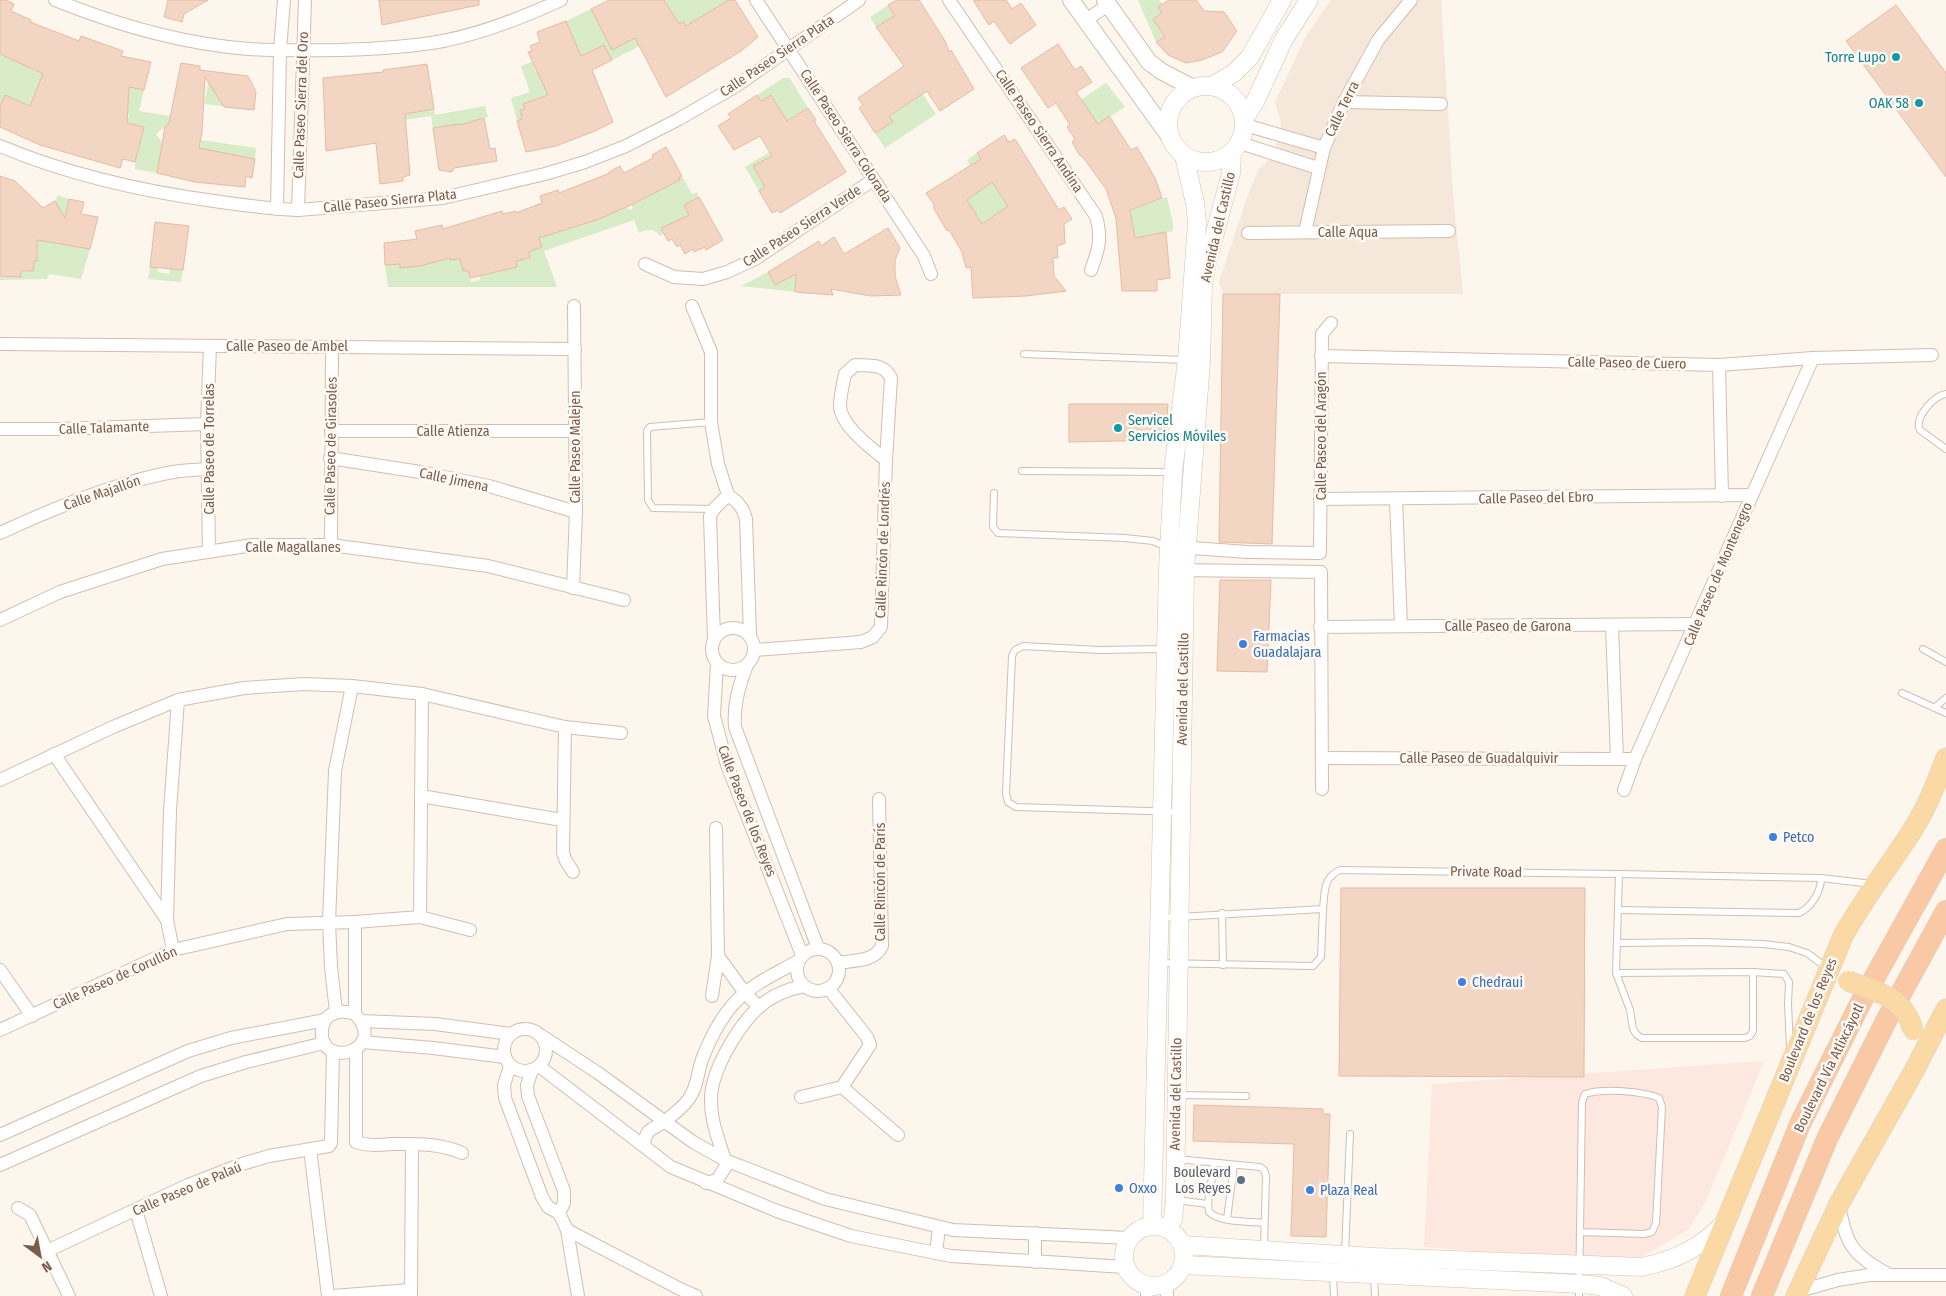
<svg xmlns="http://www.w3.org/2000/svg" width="1946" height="1296" font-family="'Fira Sans Condensed',sans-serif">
  <rect width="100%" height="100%" fill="#fdf6ec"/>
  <polygon fill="#f5e8da" points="1331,0 1441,0 1453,193 1463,294 1223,294 1219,282 1249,192 1259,169 1274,155 1281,122 1275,102 1306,36"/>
  <polygon fill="#fde8e0" points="1764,1061 1706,1201 1688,1230 1644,1256 1602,1262 1424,1247 1432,1084"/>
  <g fill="#d8ecc9">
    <polygon points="665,0 729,0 699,19 688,29 683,21 679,24 677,49 649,65 645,57 654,52 640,46 612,60 604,45 581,56 566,21 591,9 640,34 678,24"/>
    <polygon points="1138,0 1159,0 1163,4 1162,13 1153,19 1165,37 1156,42"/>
    <polygon points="888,5 897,19 884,26 882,23 876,27 870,17"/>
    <polygon points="0,52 3,53 2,55 11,59 13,54 33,65 31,69 39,73 42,68 125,99 129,99 129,87 144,90 139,111 170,116 172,108 203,114 202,132 168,124 156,134 162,143 157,173 135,169 135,162 144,127 127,123 129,115 118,112 62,105 35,94 30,106 5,95 0,106"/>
    <polygon points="534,61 533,64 536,72 592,70 597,83 569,95 523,105 525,109 520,110 522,119 517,121 511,98 530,92 521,66"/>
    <polygon points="904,66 936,114 885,148 875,133 892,122 889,116 916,99 898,71"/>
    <polygon points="783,78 789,78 791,80 808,108 787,121 797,138 783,170 827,141 828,144 759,191 745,167 771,151 771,95 761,101 757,95"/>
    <polygon points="1106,83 1125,107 1098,124 1079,101"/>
    <polygon points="208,84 226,87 224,106 204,104"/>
    <polygon points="485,106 488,117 470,122 461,132 459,124 433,128 431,116 405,120 404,109 417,112 434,109 435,115"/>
    <polygon points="201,140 256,148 255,159 217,152 203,166 201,183 195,182"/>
    <polygon points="977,153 986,166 999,177 995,186 1014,214 979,226 967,200 961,171 970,165 967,160"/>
    <path d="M682,176L692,194L697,192L699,197L684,205L690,217L661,228L664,234L660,236C655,228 646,229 639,233L634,220L544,251L557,287H388L385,265L400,264L401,268L413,261V267L420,266L418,248L423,264L450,258L451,260L464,258L461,263L463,271H468L471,282L480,280L478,268L500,271L517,267L508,230L510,229L520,260L530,259L529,252L542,247L538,234L627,207L629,210L633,208L631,204L680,180L679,178Z"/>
    <polygon points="58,195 69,199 58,242 90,249 81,279 49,274 47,279 0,280 0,274 3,276 20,277 21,272 33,271 34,261 37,260 37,245 0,231 55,214 60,210 55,201"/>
    <polygon points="1167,197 1173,223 1173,231 1135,239 1130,210"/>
    <polygon points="150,267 158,268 158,272 169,274 170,269 183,270 181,282 148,279"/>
    <polygon points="768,272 796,274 795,292 741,286"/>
  </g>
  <g fill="#f3d5c3" stroke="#e6bba3" fill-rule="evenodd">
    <polygon points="0,0 6,0 14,4 11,11 31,20 30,22 79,41 81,36 123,51 121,56 151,62 144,90 129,87 127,123 144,127 135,162 123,159 120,168 40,145 0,127 0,106 5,95 30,106 43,74 0,54"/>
    <polygon points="168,0 208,0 184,14 182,22 164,17"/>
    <polygon points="379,0 479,0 479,5 382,25"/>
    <polygon points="609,0 664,0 679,24 683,21 686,26 729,0 735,0 758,37 741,51 666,97 635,38 612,50 591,9"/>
    <polygon points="897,0 919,0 945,41 949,52 951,50 974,89 940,111 927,91 889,116 893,122 875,133 859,108 863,105 858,98 904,66 876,27 895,16 888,5"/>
    <polygon points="973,0 1006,0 1012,9 1021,3 1036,25 1010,44 994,21 989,25"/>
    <polygon points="1169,0 1196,0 1204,11 1224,12 1237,31 1222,52 1202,60 1186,63 1168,55 1156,42 1165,37 1153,19 1162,13 1158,7"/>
    <polygon points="1896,5 1946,73 1946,177 1846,41"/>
    <polygon points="566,21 581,56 604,45 612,60 592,70 613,122 595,131 556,146 526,152 517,121 522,119 520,110 525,109 523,104 548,95 528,52 532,51 530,46 540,42 537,32"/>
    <polygon points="1058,44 1075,70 1081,66 1092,82 1076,92 1098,124 1109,116 1131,150 1137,147 1155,178 1162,198 1130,210 1135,238 1166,232 1170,278 1157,280 1157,291 1122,291 1116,218 1106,189 1082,156 1080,156 1072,142 1075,139 1067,127 1070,125 1056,103 1048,108 1021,68"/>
    <polygon points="181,63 200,66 200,70 248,76 256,92 254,110 224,107 205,77 202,132 199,148 255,159 252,178 246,176 245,187 195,182 157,173 165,127 169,123"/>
    <polygon points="427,64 434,109 405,114 410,175 403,177 403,181 380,184 376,143 326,151 323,78 383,72 383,70"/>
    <polygon points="757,95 761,101 771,95 787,121 808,108 816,120 814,121 846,172 780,213 778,210 772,213 759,191 765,187 753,166 772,156 760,136 734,150 718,126 731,118 728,114"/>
    <polygon points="484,118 490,149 495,148 497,161 454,168 452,172 439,170 433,128 459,124 460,125"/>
    <path d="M1004,135L1009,142L1015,139L1059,210L1064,207L1072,219L1064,224L1065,243L1057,246L1058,258H1053L1054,276L1066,291L1026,296L973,298L971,267L966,268L962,252L949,230L947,231L933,207L935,206L926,193L981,159L977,153ZM992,182L1008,206L982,224L967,200Z"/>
    <polygon points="666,147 682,176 679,178 680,180 631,205 599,219 539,238 542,247 529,252 530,258 516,261 517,267 470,278 468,271 463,271 460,259 450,260 450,258 420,266 400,268 400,264 385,265 384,243 417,239 415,231 442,225 443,229 502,211 503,214 516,211 516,213 542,203 540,196 558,190 559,193 610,173 609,172 620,166 624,173 653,158 652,155"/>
    <polygon points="0,176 15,181 43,208 55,201 65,218 69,199 84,202 81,214 98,217 90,249 37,240 37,261 34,261 33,271 21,271 21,277 0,276"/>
    <polygon points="699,197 723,240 706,250 705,247 694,252 693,249 685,254 680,245 677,247 672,239 668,241 661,228 689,215 684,205"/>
    <polygon points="155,222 189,226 183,270 150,267"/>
    <polygon points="888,228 900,248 895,260 895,276 901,295 871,296 831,289 833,295 795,292 796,274 775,285 768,272 819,241 821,246 834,237 844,254"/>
    <polygon points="1223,294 1280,294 1272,544 1219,542"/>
    <polygon points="1069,404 1168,404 1165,440 1069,442"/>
    <polygon points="1220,580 1271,580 1267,672 1217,671"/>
    <polygon points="1341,888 1585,888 1584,1077 1339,1076"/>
    <polygon points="1194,1105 1323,1109 1323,1114 1330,1114 1326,1237 1291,1236 1294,1144 1193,1141"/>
  </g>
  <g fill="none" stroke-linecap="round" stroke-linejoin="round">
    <g stroke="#d1beb0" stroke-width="8">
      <g id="service">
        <polyline points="1024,354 1185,360"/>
        <path d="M1946,394C1934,396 1914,417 1920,430L1946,449"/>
        <polyline points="711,422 650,427 647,431 648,500 653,508 714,509"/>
        <polyline points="1022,471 1171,472"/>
        <polyline points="994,493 993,527 998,533 1125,538 1153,541 1167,547"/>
        <polyline points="1165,649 1099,650 1023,646 1015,650 1012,656 1006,794 1008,802 1016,807 1180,812"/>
        <polyline points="1923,649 1946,662"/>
        <polyline points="1902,693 1946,713"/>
        <polyline points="1934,708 1946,698"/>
        <polyline points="1619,874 1821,878 1872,884"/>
        <path d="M1618,910L1799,913C1812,907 1821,891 1821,878"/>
        <polyline points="1222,913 1223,965"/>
        <path d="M1160,918L1323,909C1325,891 1323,878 1340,870L1619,874L1616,973L1630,1010L1633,1029L1637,1035L1642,1038H1745L1750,1036L1753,1031V972"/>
        <polyline points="1618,943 1703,942 1763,944 1789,947 1807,953 1826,967"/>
        <polyline points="1160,963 1313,966 1321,957 1323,909"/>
        <polyline points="1616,973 1753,972 1784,974 1789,982 1788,1004 1790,1048"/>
        <polyline points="1178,1095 1246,1096"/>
        <polyline points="1176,1159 1260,1167 1264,1170 1266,1176 1264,1248"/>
        <path d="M1214,1163L1208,1204L1209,1212C1221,1223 1248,1221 1264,1223"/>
        <polyline points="1176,1200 1208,1204"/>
        <polyline points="1227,1219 1234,1165"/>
        <polyline points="1345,1253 1350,1134"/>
        <polyline points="1333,1274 1334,1296"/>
        <polyline points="1374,1275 1375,1296"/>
        <path d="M1579,1296L1582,1102L1585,1094C1603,1088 1642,1091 1659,1098L1662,1107L1656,1223L1652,1232L1644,1234L1580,1232"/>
      </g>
    </g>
    <g stroke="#d1beb0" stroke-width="14">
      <g id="minor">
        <path d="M55,0C117,25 182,44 249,49C280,51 310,50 341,50C374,49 410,47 443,41C483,33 524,17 561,0"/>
        <polyline points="756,0 924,256 931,274"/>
        <path d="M949,0L1096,216C1102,238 1099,249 1091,270"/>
        <polyline points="1086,20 1108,5 1108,0"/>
        <polyline points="1344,102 1441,104"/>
        <polyline points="1245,125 1324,148"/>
        <polyline points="1240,143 1318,168"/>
        <path d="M0,146C69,175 140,191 214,201C242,205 269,209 298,210L443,198L545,174L585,162L626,146L679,119L736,86L859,0"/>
        <polyline points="277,209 280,50 284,0"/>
        <polyline points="298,210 305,0"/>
        <polyline points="1305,232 1324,148 1344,102 1378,40 1411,0"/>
        <polyline points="1248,233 1449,231"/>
        <polyline points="645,264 674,277 703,279 727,272 755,259 873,180"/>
        <polyline points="692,306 711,352 711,422 718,464 728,495 737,502 743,510 746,519 750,635"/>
        <polyline points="0,344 575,349"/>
        <polyline points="1321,356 1719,365 1813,358 1932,355"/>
        <polyline points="1719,365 1722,496"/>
        <polyline points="0,429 59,429 207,424"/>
        <polyline points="331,431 575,431"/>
        <polyline points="330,458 420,472 489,486 576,512"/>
        <polyline points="1320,499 1751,495"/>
        <polyline points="1396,499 1401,626"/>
        <path d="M0,533C52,509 117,482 173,472C184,470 196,470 208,469"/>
        <polyline points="331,545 332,347"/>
        <polyline points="1179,547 1247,552 1320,553 1322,334 1331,323"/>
        <polyline points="209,552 207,424 210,346"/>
        <polyline points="1178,570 1321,572 1322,789"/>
        <polyline points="573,588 576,512 574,306"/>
        <polyline points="0,620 60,592 162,559 253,545 331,545 488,566 624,600"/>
        <polyline points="1612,626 1617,759"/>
        <polyline points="1320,627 1696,624"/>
        <circle cx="733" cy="649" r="21"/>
        <polyline points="714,639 710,516 714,509 728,495"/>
        <path d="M755,650L861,642L873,637L881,627L886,460L891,378C884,363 870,366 855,365L845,374C843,384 840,396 840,406C841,426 871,448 886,460"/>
        <polyline points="717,663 714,716 727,765 802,955"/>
        <path d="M747,665C739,685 733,705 735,727L818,948"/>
        <polyline points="565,727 563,853 566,861 573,872"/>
        <polyline points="54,754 167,920"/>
        <polyline points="1322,758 1635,759"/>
        <polyline points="0,780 113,727 178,700 244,688 305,684 352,686 422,694 565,727 621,733"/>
        <polyline points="1624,790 1635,759 1813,358"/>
        <polyline points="421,796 562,820"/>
        <polyline points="420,917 422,694"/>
        <circle cx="818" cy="970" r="21"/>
        <polyline points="173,950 167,920 170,811 178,700"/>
        <polyline points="718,956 745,993 759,1007"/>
        <path d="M838,963C855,960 874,962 882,946L879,799"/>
        <polyline points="0,970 32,1016"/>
        <polyline points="712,996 718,956 716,828"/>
        <polyline points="336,1012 331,967 329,922 335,771 352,686"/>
        <path d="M355,1014C342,1009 323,1012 322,1030C318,1071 390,1051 355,1014V922"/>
        <polyline points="361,1021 435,1024 511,1034"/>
        <circle cx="525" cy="1050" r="21"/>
        <polyline points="0,1030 173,950 287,924 355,922 420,917 470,930"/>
        <polyline points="542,1036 598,1073 693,1142 725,1160 825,1199 953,1230 1129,1238"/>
        <polyline points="362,1042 433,1048 505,1057"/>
        <path d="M356,1049V1142C367,1146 379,1145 391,1144C415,1144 440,1143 462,1153"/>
        <polyline points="510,1066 504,1085 505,1098 542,1197 548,1207 559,1213 567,1230 578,1296"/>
        <polyline points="539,1066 671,1167 777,1211 851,1236 951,1256 1125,1267"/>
        <polyline points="532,1070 527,1085 528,1096 564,1191 564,1203 559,1213"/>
        <polyline points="842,1087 898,1135"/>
        <polyline points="801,1097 842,1087 870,1045 867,1037 828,988"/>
        <polyline points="0,1135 188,1051 231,1038 325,1020"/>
        <path d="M644,1145C646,1127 653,1130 665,1121C673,1115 682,1108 688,1100C698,1088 697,1071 703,1057C712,1034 725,1009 745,993C760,980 781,971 798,961"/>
        <polyline points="310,1149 328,1296"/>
        <polyline points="0,1165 201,1076 246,1062 324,1043"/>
        <path d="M706,1183L717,1180L726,1166L725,1160C719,1141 711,1122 711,1101C710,1072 738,1026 759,1007C771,996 788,989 804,986"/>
        <path d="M1839,1205C1846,1244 1852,1255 1888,1274"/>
        <polyline points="18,1208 30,1215 69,1296"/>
        <polyline points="136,1210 161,1296"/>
        <polyline points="567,1230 680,1289 696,1296"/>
        <polyline points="47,1251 188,1185 242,1164 269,1156 329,1146 331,1143 333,1051"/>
        <polyline points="936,1253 939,1227"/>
        <polyline points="1035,1262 1035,1233"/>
        <polyline points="1147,1286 1147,1296"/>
        <polyline points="1799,1291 1838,1280 1869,1275 1946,1275"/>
        <polyline points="333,1296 410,1290"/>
        <polyline points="411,1296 412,1144"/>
        <polyline points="1167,1296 1167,1283"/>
      </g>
    </g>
    <g stroke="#d1beb0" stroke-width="18">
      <g id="tertiary">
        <polyline points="1071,0 1169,136"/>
        <polyline points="1105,0 1149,62 1161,71 1193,88"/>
      </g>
    </g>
    <g stroke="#d6c0b0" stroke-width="19">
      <g id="secondary">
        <circle cx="1206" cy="124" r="38"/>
        <polyline points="1212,86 1234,73 1250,57 1282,0"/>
        <polyline points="1244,119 1255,102 1284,39 1309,0"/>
        <polyline points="1152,1225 1168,569 1173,472 1187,360 1197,223 1195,203 1184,156"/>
        <circle cx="1154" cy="1256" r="30"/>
        <polyline points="1168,1228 1173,1219 1175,1199 1185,570 1201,362 1203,284 1207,263 1231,173 1232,153"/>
        <path d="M1183,1245L1375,1257L1642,1267C1675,1260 1701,1248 1724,1223"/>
        <polyline points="1183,1265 1580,1284 1600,1286 1623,1296"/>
      </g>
    </g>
    <g stroke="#dad1cd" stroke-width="21">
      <g id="primary">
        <path d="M1695,1296L1843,936C1863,900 1888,868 1910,834C1926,810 1936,784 1946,758"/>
        <polyline points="1796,1296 1839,1204 1915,1069 1946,1009"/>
      </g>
    </g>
    <g stroke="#dad1cd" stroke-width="22">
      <g id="trunk">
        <polyline points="1731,1296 1800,1124 1862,1000 1946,849"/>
        <polyline points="1762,1296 1827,1139 1888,1017 1946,911"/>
      </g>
    </g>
    <use href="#service" stroke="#fff" stroke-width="6"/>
    <use href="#minor" stroke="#fff" stroke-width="12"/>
    <use href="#tertiary" stroke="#fff" stroke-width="16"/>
    <use href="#secondary" stroke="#fff" stroke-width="18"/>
    <use href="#primary" stroke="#fbd9a5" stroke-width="20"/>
    <use href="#trunk" stroke="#f9c8a4" stroke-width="21"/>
    <g stroke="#dad1cd" stroke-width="21" stroke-linecap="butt">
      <path id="primary-bridge" d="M1848,981C1877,992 1904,996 1913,1030"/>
    </g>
    <use href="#primary-bridge" stroke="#fbd9a5" stroke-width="20"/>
  </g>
  <g fill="#0f9aa8" stroke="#fffaf3" stroke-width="2">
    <circle cx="1896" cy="57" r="5"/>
    <circle cx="1919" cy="103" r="5"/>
    <circle cx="1118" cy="428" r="5"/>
  </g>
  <g fill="#3f7fe0" stroke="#fffaf3" stroke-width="2">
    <circle cx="1243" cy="644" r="5"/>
    <circle cx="1773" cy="837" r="5"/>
    <circle cx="1462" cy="982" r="5"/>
    <circle cx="1119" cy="1188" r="5"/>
    <circle cx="1310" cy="1190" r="5"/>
  </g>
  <circle fill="#5c6f8a" stroke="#fffaf3" stroke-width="2" cx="1241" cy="1180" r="5"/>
  <g text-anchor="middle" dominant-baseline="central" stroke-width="5" stroke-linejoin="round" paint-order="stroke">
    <g font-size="14" fill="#7a5c4d" stroke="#fffaf3">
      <text transform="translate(777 56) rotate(-34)">Calle Paseo Sierra Plata</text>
      <text transform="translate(301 105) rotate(-88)">Calle Paseo Sierra del Oro</text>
      <text transform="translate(1342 109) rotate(-64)">Calle Terra</text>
      <text transform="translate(1039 131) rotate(56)">Calle Paseo Sierra Andina</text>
      <text transform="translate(846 136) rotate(57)">Calle Paseo Sierra Colorada</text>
      <text transform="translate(390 201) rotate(-6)">Calle Paseo Sierra Plata</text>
      <text transform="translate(802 226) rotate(-33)">Calle Paseo Sierra Verde</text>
      <text transform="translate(1218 227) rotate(-77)">Avenida del Castillo</text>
      <text x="1348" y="232">Calle Aqua</text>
      <text x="287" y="346">Calle Paseo de Ambel</text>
      <text transform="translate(1627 363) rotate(1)">Calle Paseo de Cuero</text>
      <text transform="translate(104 428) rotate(-2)">Calle Talamante</text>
      <text x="453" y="431">Calle Atienza</text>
      <text transform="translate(1321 436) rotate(-90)">Calle Paseo del Aragón</text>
      <text transform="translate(331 446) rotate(-89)">Calle Paseo de Girasoles</text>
      <text transform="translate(575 447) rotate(-90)">Calle Paseo Malejen</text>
      <text transform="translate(209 449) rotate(-90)">Calle Paseo de Torrelas</text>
      <text transform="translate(454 480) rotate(12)">Calle Jimena</text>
      <text transform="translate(102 493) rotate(-19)">Calle Majallón</text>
      <text transform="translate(1536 498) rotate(-1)">Calle Paseo del Ebro</text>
      <text x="293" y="547">Calle Magallanes</text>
      <text transform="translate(883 550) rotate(-88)">Calle Rincón de Londrés</text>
      <text transform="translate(1718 574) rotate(-67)">Calle Paseo de Montenegro</text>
      <text x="1508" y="626">Calle Paseo de Garona</text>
      <text transform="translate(1183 689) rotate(-89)">Avenida del Castillo</text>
      <text x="1479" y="758">Calle Paseo de Guadalquivir</text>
      <text transform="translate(747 811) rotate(69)">Calle Paseo de los Reyes</text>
      <text transform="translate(1486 872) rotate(1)">Private Road</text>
      <text transform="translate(880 882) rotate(-90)">Calle Rincón de París</text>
      <text transform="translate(115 978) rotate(-24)">Calle Paseo de Corullón</text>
      <text transform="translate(1808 1020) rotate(-68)">Boulevard de los Reyes</text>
      <text transform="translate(1829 1068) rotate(-64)">Boulevard Vía Atlixcáyotl</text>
      <text transform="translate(1176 1094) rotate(-89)">Avenida del Castillo</text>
      <text transform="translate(187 1189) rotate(-23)">Calle Paseo de Palaú</text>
    </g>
    <g font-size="14" fill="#0d838f" stroke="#fffaf3" text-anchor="end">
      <text x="1886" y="57">Torre Lupo</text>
      <text x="1909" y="103">OAK 58</text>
      <text x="1128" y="420" text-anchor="start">Servicel<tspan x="1128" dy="16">Servicios Móviles</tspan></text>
    </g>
    <g font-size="14" fill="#366cbe" stroke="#fffaf3" text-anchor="start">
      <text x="1253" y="636">Farmacias<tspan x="1253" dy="16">Guadalajara</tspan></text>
      <text x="1783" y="837">Petco</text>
      <text x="1472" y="982">Chedraui</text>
      <text x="1129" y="1188">Oxxo</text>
      <text x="1320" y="1190">Plaza Real</text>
    </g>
    <g font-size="14" fill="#4e5e75" stroke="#fffaf3" text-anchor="end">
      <text x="1231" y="1172">Boulevard<tspan x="1231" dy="16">Los Reyes</tspan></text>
    </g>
  </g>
  <g transform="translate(40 1256) rotate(148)" stroke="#fffaf3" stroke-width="4" paint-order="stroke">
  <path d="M0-4L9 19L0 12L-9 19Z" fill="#7a5c4d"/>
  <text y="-8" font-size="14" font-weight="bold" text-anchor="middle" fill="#7a5c4d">N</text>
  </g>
</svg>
